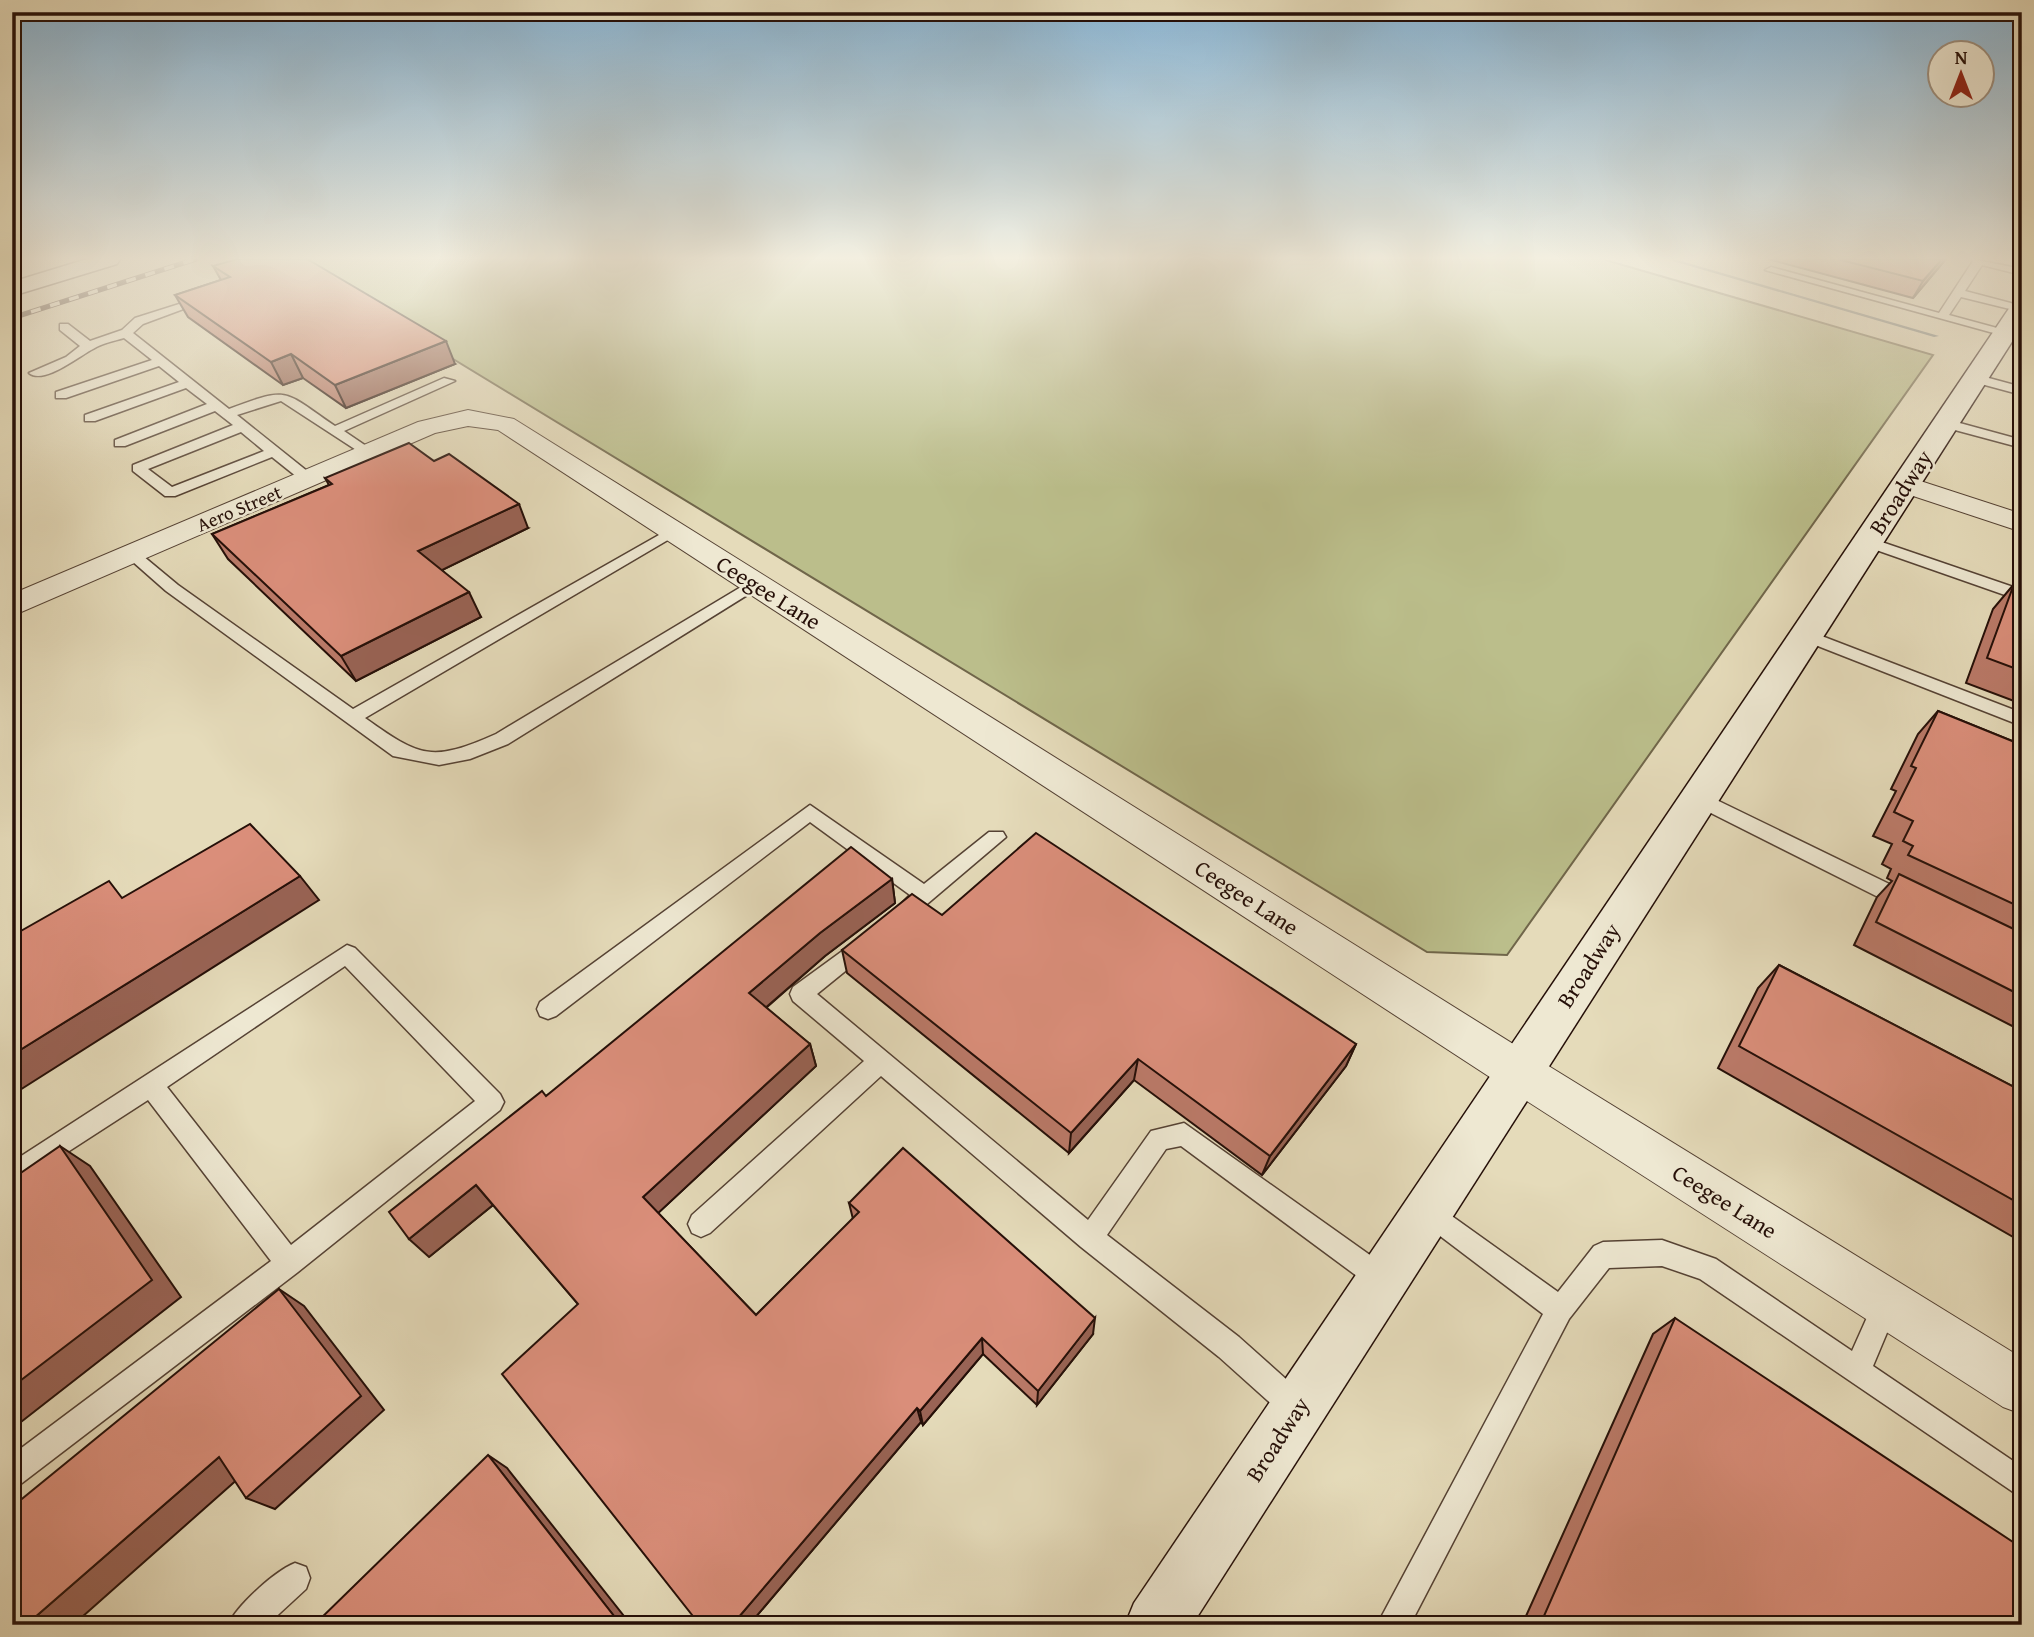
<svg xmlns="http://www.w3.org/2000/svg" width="2034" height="1637" font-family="'Gentium Book Plus',serif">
  <rect width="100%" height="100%" fill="#e5dbba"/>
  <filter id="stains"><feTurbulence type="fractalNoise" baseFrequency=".00286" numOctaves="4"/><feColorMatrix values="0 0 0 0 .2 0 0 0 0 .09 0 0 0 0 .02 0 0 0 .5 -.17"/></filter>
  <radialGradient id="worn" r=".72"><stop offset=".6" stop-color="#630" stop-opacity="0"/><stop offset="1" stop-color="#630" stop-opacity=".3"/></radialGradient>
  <polygon fill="#bbbe8b" stroke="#70664a" stroke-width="2" points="289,259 1602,259 1933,355 1507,955 1427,952"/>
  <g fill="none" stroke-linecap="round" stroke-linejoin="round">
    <polygon fill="#6b7473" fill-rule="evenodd" points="1666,259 1674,259 1939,336 1934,337"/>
    <g stroke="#554234" stroke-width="3">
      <g id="service">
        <polygon points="1972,259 2022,269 2022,275 1982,265 1965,291 2022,306 2022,312 1961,297 1949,315 2008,331 2008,337 1765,270 1771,267 1939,313 1973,261"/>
        <path d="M195,299L205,301L143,324L133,333L229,409C290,386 282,390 335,426L444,378L455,381L344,431L372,450L374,453L367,457L281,401L237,415L312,475V481H302L272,457L175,496H165L133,471V465L233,425L215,411L125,446H115V440L207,404L186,388L95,421H85V415L179,382L159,366L66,398H56V392L152,360L124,338C114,341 102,343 93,349C79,356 44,385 29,373L66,357L80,346L60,330V324H68L90,341L122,330L135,318ZM241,432L264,451L172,487L148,469Z"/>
        <polygon points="1974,374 2022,387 2022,395 1970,381 1970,375"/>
        <polygon points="1945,419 2022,440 2022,448 1940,426 1938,423"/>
        <path d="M673,527L680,531L678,534L365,718C420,757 431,763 496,734L751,581L757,579L765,584L508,744L470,759L439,765L393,756L166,591L124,554L127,551H137L178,585L353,709Z"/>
        <polygon points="1867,537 2022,590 2022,601 1862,545 1859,542"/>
        <polygon points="1806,630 2022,713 2022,726 1800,639 1798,635"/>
        <polygon points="1698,791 1914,896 1917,902 1914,908 1907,910 1900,908 1691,803 1689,798 1691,793"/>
        <polygon points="810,805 924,884 989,832 1003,832 1006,837 907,921 900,923 893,921 890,915 910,895 810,822 556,1016 548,1019 540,1016 537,1009 540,1002"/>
        <polygon points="863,936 870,939 874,945 870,951 817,994 1088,1220 1151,1131 1184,1123 1391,1270 1395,1279 1391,1288 1382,1292 1373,1288 1181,1146 1166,1149 1107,1235 1239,1337 1305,1396 1309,1406 1305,1416 1295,1420 1285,1416 1219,1357 1081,1247 881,1076 710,1233 701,1237 692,1233 688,1224 692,1215 864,1061 793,1001 790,994 793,987"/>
        <path d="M347,945L355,948L500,1094L504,1102L500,1110L298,1272L22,1483L12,1487V1455L271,1261L148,1100L12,1188V1162ZM345,966L475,1101L291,1245L167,1087Z"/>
        <polygon points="1428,1199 1558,1292 1594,1246 1603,1242 1662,1240 1716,1259 1852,1351 1877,1295 1886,1291 1895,1295 1899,1304 1873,1366 2022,1467 2022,1498 1700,1279 1662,1266 1609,1268 1569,1319 1410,1625 1377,1625 1543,1314 1419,1220 1415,1211 1419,1202"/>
        <path d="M295,1563L306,1567L310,1578L306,1589L267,1625H228C237,1605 275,1571 295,1563Z"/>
      </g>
    </g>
    <g stroke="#554234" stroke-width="2">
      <g id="minor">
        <polygon points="468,410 514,419 1534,1057 2022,1358 2022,1414 2003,1407 1502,1085 498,430 468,426 435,433 12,616 12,594 418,422"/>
        <polygon points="1905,476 2022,514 2022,532 1895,490 1891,484 1895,478"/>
      </g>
    </g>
    <g stroke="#250f08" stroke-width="3">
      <g id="secondary">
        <polygon points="87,259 120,259 117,264 12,296 12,282"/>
        <polygon points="2022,300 2022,326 1192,1625 1125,1625 1134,1603 2010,307 2014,302"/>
      </g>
    </g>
    <use href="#service" fill="#eee8d2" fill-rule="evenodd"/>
    <use href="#minor" fill="#eee8d2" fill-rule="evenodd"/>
    <use href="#secondary" fill="#eee8d2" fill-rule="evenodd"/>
    <g stroke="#250f08" stroke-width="5">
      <polyline id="rail" points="12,318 196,259"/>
    </g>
    <use href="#rail" stroke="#eee8d2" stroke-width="3.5" stroke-dasharray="10" stroke-linecap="butt"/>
  </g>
  <g fill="#bb7a69" stroke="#250f08" stroke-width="2">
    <polygon points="1768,259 1946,259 1913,298"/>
    <polygon points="213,266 455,364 346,408 303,378 283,385 188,317 175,295 221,280"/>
    <polygon points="325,478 528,528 442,570 481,617 356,681 228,559 212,534 329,485"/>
    <polygon points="2014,584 2022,587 2022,704 1966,683 1993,609"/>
    <polygon points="1938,711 2022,745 2022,1031 1854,945 1877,897 1892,881 1887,878 1891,869 1882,864 1892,844 1873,836 1896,791 1891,789 1918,734"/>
    <polygon points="892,879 895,903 825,956 766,1008 810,1044 816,1066 658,1213 756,1315 853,1219 849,1203 1093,1334 1037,1405 983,1354 923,1425 921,1422 749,1625 700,1625 578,1304 493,1205 429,1257 546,1096"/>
    <polygon points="942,915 1356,1044 1346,1066 1262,1175 1134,1080 1069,1153 847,973 842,950"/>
    <polygon points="1779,965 2022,1091 2022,1242 1718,1068 1758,988"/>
    <polygon points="1675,1318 2022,1625 1522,1625 1653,1334"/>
  </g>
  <g fill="#996355" stroke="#250f08" stroke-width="2">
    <polygon points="1942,259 1946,259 1913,298 1923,281"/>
    <polygon points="446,341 455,364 346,408 335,385"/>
    <polygon points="291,354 303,378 283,385 271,362"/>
    <polygon points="519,504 528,528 430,576 418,551"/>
    <polygon points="469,592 481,617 356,681 341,656"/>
    <polygon points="300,876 319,900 12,1095 12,1055"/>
    <polygon points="892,879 895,903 825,956 756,1016 749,993 820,933"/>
    <polygon points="810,1044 816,1066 655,1216 643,1197"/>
    <polygon points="1356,1044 1346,1066 1262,1175 1270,1156"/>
    <polygon points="1138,1059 1134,1080 1069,1153 1071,1133"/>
    <polygon points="60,1146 90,1166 181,1297 12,1429 12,1387"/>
    <polygon points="476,1185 493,1205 429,1257 409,1239"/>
    <polygon points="279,1289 304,1306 384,1410 275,1509 246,1498"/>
    <polygon points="1095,1318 1093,1334 1037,1405 1038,1391"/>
    <polygon points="982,1338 983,1354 923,1425 920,1411"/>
    <polygon points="917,1408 921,1422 749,1625 732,1625"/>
    <polygon points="488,1455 507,1468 631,1625 621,1625"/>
    <polygon points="219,1457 249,1469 73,1625 26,1625"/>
  </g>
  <g fill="#da8e7a" stroke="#250f08" stroke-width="2">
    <polygon points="237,259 307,259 446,341 335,385 291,354 271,362 175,295 230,277 213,266"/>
    <polygon points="1837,259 1942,259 1923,281"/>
    <polygon points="409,443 434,461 449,454 519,504 418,551 469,592 341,656 212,534 332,484 325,478"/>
    <polygon points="2014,584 2022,587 2022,671 1987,658"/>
    <polygon points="1938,711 2022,745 2022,908 1908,855 1913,846 1903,841 1913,821 1894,812 1916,768 1911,766"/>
    <polygon points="250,824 300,876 12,1055 12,936 109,881 122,898"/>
    <polygon points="1036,833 1356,1044 1270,1156 1138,1059 1071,1133 842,950 912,894 942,915"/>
    <polygon points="851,847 892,879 820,933 749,993 810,1044 643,1197 756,1315 859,1212 849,1203 903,1148 1095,1318 1038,1391 982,1338 920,1411 917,1408 732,1625 700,1625 502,1374 578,1304 476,1185 409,1239 389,1212 542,1091 546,1096"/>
    <polygon points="1899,874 2022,933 2022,996 1876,922"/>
    <polygon points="1779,965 2022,1091 2022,1205 1739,1046"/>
    <polygon points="60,1146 152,1280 12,1387 12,1179"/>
    <polygon points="279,1289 361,1396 246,1498 219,1457 26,1625 12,1625 12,1507"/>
    <polygon points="1675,1318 2022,1548 2022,1625 1540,1625"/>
    <polygon points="488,1455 621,1625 314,1625"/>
  </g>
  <linearGradient id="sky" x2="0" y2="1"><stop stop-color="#89b6d6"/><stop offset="0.53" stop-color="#f3efe0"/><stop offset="1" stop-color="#f3efe0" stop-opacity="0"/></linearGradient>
  <rect width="2034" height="488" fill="url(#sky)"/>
  <g text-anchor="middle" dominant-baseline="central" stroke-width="5" stroke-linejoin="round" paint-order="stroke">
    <g font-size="19" fill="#250f08" stroke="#eee8d2">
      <text transform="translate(239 508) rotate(-23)">Aero Street</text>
    </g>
    <g font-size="23" fill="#250f08" stroke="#eee8d2">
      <text transform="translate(1900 492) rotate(-57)">Broadway</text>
      <text transform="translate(769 592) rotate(32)">Ceegee Lane</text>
      <text transform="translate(1247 897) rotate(33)">Ceegee Lane</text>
      <text transform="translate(1588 965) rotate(-57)">Broadway</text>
      <text transform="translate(1725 1201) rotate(32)">Ceegee Lane</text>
      <text transform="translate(1277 1439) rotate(-57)">Broadway</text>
    </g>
  </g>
  <rect width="2034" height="1637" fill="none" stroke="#e5dbba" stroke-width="42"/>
  <rect x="14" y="14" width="2006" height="1609" fill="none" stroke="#250f08" stroke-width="3.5"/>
  <rect x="21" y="21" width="1992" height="1595" fill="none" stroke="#250f08" stroke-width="2"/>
  <g transform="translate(1961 74)"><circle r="33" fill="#eee8d2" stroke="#9e9181" stroke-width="2"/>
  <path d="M0-5L12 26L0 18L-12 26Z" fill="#8f2418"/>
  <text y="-10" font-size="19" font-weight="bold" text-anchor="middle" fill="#250f08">N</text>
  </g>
  <rect width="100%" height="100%" filter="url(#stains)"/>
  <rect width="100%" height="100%" fill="url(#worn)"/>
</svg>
